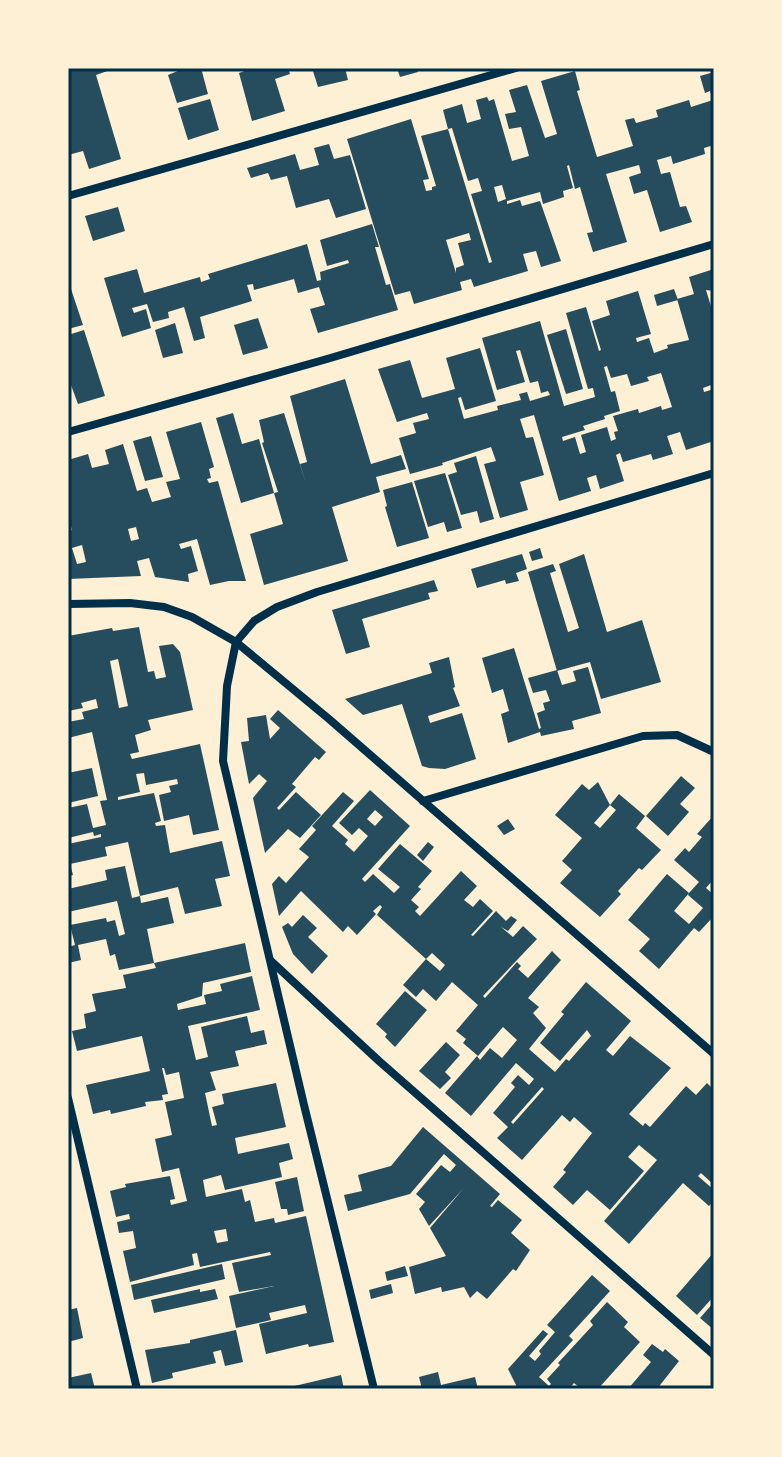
<svg xmlns="http://www.w3.org/2000/svg" width="782" height="1457" font-family="'Sofia Sans Condensed',sans-serif">
  <rect width="100%" height="100%" fill="#fdf0d5"/>
  <g fill="#264d5e" fill-rule="evenodd">
    <polygon points="68,68 116,68 96,75 121,159 89,169 83,151 68,155 68,108 70,107"/>
    <polygon points="185,68 201,68 208,94 177,103 168,75"/>
    <polygon points="247,68 288,68 290,74 275,79 285,111 252,121 239,73 247,70"/>
    <polygon points="312,68 345,68 348,80 318,87"/>
    <polygon points="397,68 416,68 418,72 400,77"/>
    <path d="M575,71L580,90L577,91L597,157L633,146L625,120L634,118L636,123L658,117L656,110L689,100L691,107L713,100L710,91L705,93L700,76L714,72V145L704,148L705,154L673,164L671,156L657,160L661,174L670,172L680,207L686,206L692,222L660,232L647,190L634,194L629,177L641,173L639,165L606,174L627,242L593,252L587,233L593,232L580,187L575,189L569,165L567,166L573,188L563,191L564,197L543,204L540,192L507,201V204L520,200L522,206L540,201L561,261L541,267L536,251L523,254L528,271L474,287L471,279L460,282L462,290L414,304L410,291L395,295L347,139L411,119L429,179L423,180L426,191L432,190V187L436,186L421,136L448,129L443,110L462,104L467,123L481,119L476,100L487,97L489,101L494,99L512,161L529,156L521,127L509,129L505,114L516,112L509,90L527,85L545,138L557,134L541,81ZM452,128L468,181L478,178L482,191L471,194L492,262L489,263L448,129ZM502,185L506,199L498,202L494,187ZM469,233L471,240L458,243L464,265L456,268V273L446,240Z"/>
    <polygon points="210,99 219,130 188,140 178,108"/>
    <polygon points="329,144 334,159 350,155 366,209 336,218 329,199 296,208 287,176 271,180 268,173 251,178 247,168 295,154 300,170 319,165 314,148"/>
    <polygon points="118,207 125,231 93,241 85,216"/>
    <polygon points="372,224 379,247 375,247 386,285 390,284 398,310 318,333 310,309 325,305 319,287 298,293 294,279 254,290 253,284 247,285 252,301 200,317 205,338 194,341 184,307 168,312 169,318 153,322 147,304 132,308 134,313 146,309 151,328 122,337 104,278 137,269 144,293 200,277 201,282 210,279 208,274 307,244 317,281 321,280 320,272 349,263 348,260 327,266 320,240"/>
    <path d="M714,269V291L706,290L714,316V384L703,388L704,392L714,389V441L686,450L680,432L667,436L673,454L653,460L651,454L623,462L620,453L616,455L624,481L600,489L596,475L587,478L591,491L559,501L534,415L520,419L526,438L533,437L544,475L520,482L528,510L500,518L484,464L496,461L491,447L442,463L443,465L410,474L399,438L416,433L413,423L429,419L427,413L397,422L378,369L410,360L422,398L455,389L446,358L480,348L496,401L465,410L461,397L458,398L464,419L498,410L497,406L521,400L519,394L527,392L530,401L550,395L548,391L541,393L538,381L530,383L520,350L516,351L525,382L497,390L482,338L540,321L564,406L595,397L593,388L588,389L566,313L586,307L599,351L601,350L592,321L610,315L606,301L638,291L651,334L636,338L637,342L649,338L654,353L668,348L667,345L689,340L677,299L694,294L689,277ZM607,366L611,378L627,374L631,386L649,381L647,377L661,373L672,407L662,410L661,406L639,413L638,409L613,416L618,431L614,432L616,439L611,441L607,427L581,435L586,452L580,454L575,437L563,441L562,437L585,430L583,426L605,419L604,416L620,411L615,391L611,392L604,367Z"/>
    <polygon points="68,280 83,325 68,329"/>
    <polygon points="674,289 678,300 657,306 654,295"/>
    <polygon points="258,318 268,348 243,355 234,325"/>
    <polygon points="175,323 183,353 163,358 155,330"/>
    <polygon points="566,329 583,389 566,394 547,335"/>
    <polygon points="84,330 105,396 78,404 68,377 68,335"/>
    <polygon points="345,379 371,464 401,455 406,469 376,477 380,492 332,507 348,561 264,585 250,534 283,524 274,493 278,492 262,443 264,442 259,420 284,413 306,484 300,464 307,462 290,396"/>
    <polygon points="233,413 242,444 259,439 274,493 241,503 216,418"/>
    <path d="M201,422L214,467L209,469L211,478L207,479L209,483L218,481L246,581H229L210,585L197,539L179,544L181,549L191,546L198,571L188,574L189,582L155,577L149,558L137,561L141,576L68,579V532L72,530L68,515V460L88,454L92,468L109,464L105,450L123,444L137,491L147,488L152,502L171,497L166,482L180,479L166,432ZM136,527L139,539L131,541L128,529ZM82,545L86,562L77,564L72,548Z"/>
    <polygon points="151,436 163,477 145,481 133,441"/>
    <polygon points="476,456 494,519 480,523 477,511 461,515 448,475 457,472 454,463"/>
    <polygon points="445,473 462,528 447,532 444,522 428,527 414,481"/>
    <polygon points="412,482 429,538 397,547 385,507 387,506 383,490"/>
    <polygon points="540,548 543,558 532,561 529,552"/>
    <polygon points="522,554 527,569 516,573 519,581 506,584 505,580 477,588 471,569"/>
    <polygon points="584,554 607,632 642,620 661,682 601,699 590,662 557,671 528,572 553,564 556,571 550,573 568,632 579,628 559,564"/>
    <polygon points="434,580 438,591 428,593 430,599 362,619 370,647 346,654 332,610"/>
    <path d="M139,627L148,672L154,671L156,679L166,677L159,646L173,644L180,652L193,710L148,720L151,730L135,735L139,752L130,754L132,759L200,744L219,830L193,835L189,815L164,821L159,795L171,792L169,786L178,784L177,779L146,785L144,773L136,774L140,792L118,797V800L154,793L161,821L155,823L156,826L165,825L170,853L222,841L230,876L215,879L222,906L185,914L178,887L140,896L128,842L105,847L107,856L70,864L73,875L68,876V844L101,837V834L94,836L93,832L68,838V808L87,804L93,828L106,825L100,801L107,800L92,732L68,738V722L84,719L82,712L98,708L96,699L81,703L83,708L68,711V636L112,628L113,631ZM118,659L128,706L119,708L110,661Z"/>
    <polygon points="514,648 539,729 541,728 537,713 545,710 543,703 550,701 546,690 533,693 528,678 557,670 562,685 576,681 573,671 588,667 601,713 572,721 574,729 541,736 540,732 508,743 501,714 509,711 503,689 492,693 482,658"/>
    <polygon points="449,657 455,687 453,688 460,706 428,716 430,723 462,713 476,759 445,769 429,768 422,766 402,704 363,715 345,699 432,673 429,663"/>
    <polygon points="278,710 326,752 319,760 315,757 292,784 296,787 277,808 279,810 296,792 321,815 300,838 288,829 265,853 253,798 267,781 259,774 249,784 241,742 249,741 247,718 266,715 270,739 280,728 270,719"/>
    <polygon points="92,768 98,796 68,803 68,773"/>
    <polygon points="681,776 695,788 680,804 689,812 668,836 646,816"/>
    <polygon points="598,782 610,805 594,823 600,828 616,810 610,805 619,794 645,816 636,828 661,850 642,870 639,868 618,891 621,894 600,917 560,883 572,870 562,861 582,838 555,815 582,784 589,790"/>
    <path d="M370,790L410,826L362,879L365,882L373,874L394,893L400,887L378,869L400,844L432,871L418,887L421,889L411,900L419,907L415,911L420,916L461,871L477,886L464,900L473,907L480,899L493,911L471,935L473,936L496,911L506,921L511,916L517,920L508,931L501,927L513,937L523,926L537,939L483,996L485,998L517,962L521,966L518,969L528,978L552,951L561,960L528,998L539,1007L533,1013L546,1028L529,1049L555,1072L566,1059L569,1061L591,1036L587,1030L560,1061L540,1043L564,1014L561,1012L586,982L631,1021L606,1050L613,1056L630,1036L671,1068L629,1114L643,1126L645,1123L650,1127L686,1086L696,1095L707,1083L714,1090V1185L701,1173L698,1176L714,1190V1200L709,1206L683,1183L629,1244L604,1221L657,1160L639,1145L628,1157L644,1171L610,1210L587,1190L573,1205L553,1187L566,1172L563,1170L596,1128L592,1133L574,1117L570,1122L562,1115L522,1160L497,1138L508,1127L493,1113L515,1087L511,1083L518,1075L529,1085L534,1079L516,1063L471,1116L445,1093L477,1056L480,1060L490,1048L502,1058L517,1040L503,1027L478,1056L463,1043L466,1039L456,1031L478,1005L452,982L436,1001L423,989L416,997L403,985L426,959L440,971L445,965L432,953L426,959L377,915L382,907L380,905L373,911L376,914L357,935L348,926L343,932L301,891L279,916L272,884L279,876L286,883L309,857L299,849L316,830L312,826L343,792L354,801L332,826L348,840L345,844L354,852L368,836L359,828L352,835L339,823ZM375,810L383,817L375,826L367,819ZM542,1087L544,1089L513,1124L511,1122Z"/>
    <path d="M714,815V883L712,881L706,888L714,895V916L699,932L694,928L659,969L639,951L650,939L628,920L667,874L689,893L699,882L674,860L685,848L689,852L702,837L697,834ZM689,893L688,895L703,908L689,924L674,911Z"/>
    <polygon points="508,819 515,829 504,835 497,826"/>
    <polygon points="428,842 434,847 423,861 417,855"/>
    <polygon points="125,866 132,898 140,896 141,903 168,897 174,923 147,929 154,963 119,970 115,954 110,956 106,939 78,945 81,960 68,963 68,947 75,945 70,925 106,918 107,922 115,920 119,936 125,934 117,901 68,912 68,889 107,880 105,870"/>
    <polygon points="303,915 317,928 308,937 328,956 312,974 293,954 282,927 288,923 292,927"/>
    <path d="M245,943L251,972L203,983L202,996L177,1004L178,1010L206,1004L204,995L222,991L220,984L252,976L260,1010L188,1026L196,1060L208,1057L201,1027L247,1016L251,1033L264,1030L267,1044L235,1051L239,1066L210,1072L216,1090L205,1093L212,1126L217,1125L212,1107L224,1104L222,1094L276,1083L286,1127L235,1138L238,1154L289,1143L293,1159L279,1163L282,1177L225,1190L221,1175L203,1180L206,1197L242,1189L245,1202L250,1200L255,1222L274,1218L275,1223L306,1216L334,1342L309,1347L308,1344L266,1354L259,1324L307,1313L305,1305L269,1313L271,1320L236,1328L229,1296L274,1286L239,1292L232,1263L271,1255L270,1252L200,1267L197,1253L192,1254L194,1265L130,1282L123,1251L136,1248L133,1231L119,1233L117,1222L130,1219L129,1214L116,1217L110,1191L126,1187L125,1184L170,1176L175,1199L170,1200L171,1205L187,1201L179,1168L162,1172L155,1139L172,1135L165,1102L184,1098L179,1072L166,1075L164,1068H162L168,1094L162,1095L163,1100L145,1102L146,1106L111,1114L110,1110L93,1114L86,1085L150,1071L142,1036L77,1051L72,1031L86,1028L84,1014L96,1011L92,994L126,988L123,975L156,968L154,963ZM226,1229L228,1241L217,1243L214,1231Z"/>
    <polygon points="405,991 427,1010 395,1047 385,1037 387,1034 376,1024"/>
    <polygon points="446,1042 460,1055 445,1072 451,1078 440,1089 419,1071"/>
    <polygon points="423,1127 500,1194 490,1206 492,1207 498,1200 522,1220 511,1233 530,1250 516,1271 513,1269 487,1299 477,1291 470,1298 464,1287 442,1292 441,1287 415,1294 409,1267 446,1256 430,1228 463,1189 429,1226 419,1209 425,1202 416,1194 441,1165 450,1172 456,1165 444,1154 410,1194 348,1211 344,1195 362,1191 358,1175 391,1166"/>
    <polygon points="297,1177 304,1211 288,1215 287,1209 281,1209 275,1182"/>
    <polygon points="714,1252 714,1296 697,1315 676,1296"/>
    <polygon points="222,1264 225,1279 134,1300 131,1285"/>
    <polygon points="405,1266 408,1276 387,1281 385,1272"/>
    <polygon points="592,1275 610,1291 569,1336 573,1340 539,1377 549,1386 551,1384 547,1379 560,1365 558,1363 593,1325 590,1321 607,1302 628,1322 624,1327 640,1342 598,1389 581,1389 574,1383 569,1389 518,1389 508,1369 543,1330 548,1334 529,1356 535,1361 541,1354 539,1351 555,1332 547,1325"/>
    <polygon points="391,1284 393,1293 371,1299 369,1290"/>
    <polygon points="200,1289 200,1292 215,1289 218,1299 154,1313 151,1300"/>
    <polygon points="714,1302 714,1330 700,1318"/>
    <polygon points="77,1308 83,1338 68,1342 68,1310"/>
    <polygon points="236,1330 243,1362 225,1366 221,1350 213,1352 216,1363 172,1373 173,1378 152,1383 145,1350 190,1343 190,1340"/>
    <polygon points="652,1344 663,1352 665,1349 679,1361 657,1389 628,1389 651,1362 643,1355"/>
    <polygon points="438,1372 441,1385 475,1377 478,1389 422,1389 419,1377"/>
    <polygon points="91,1373 95,1389 68,1389 68,1378"/>
    <polygon points="341,1375 344,1389 286,1389 286,1388"/>
  </g>
  <g fill="none" stroke-linecap="round" stroke-linejoin="round">
    <g stroke="#003049" stroke-width="8">
      <polyline points="68,196 516,68"/>
      <polyline points="68,432 327,359 714,244"/>
      <polyline points="68,604 130,603 164,607 192,617 236,642 329,719 714,1054"/>
      <polyline points="423,801 643,736 677,735 714,752"/>
      <polyline points="272,962 379,1061 714,1355"/>
      <polyline points="68,1098 137,1389"/>
      <polyline points="374,1389 304,1105 223,761 227,686 236,642 254,621 277,607 317,592 714,473"/>
    </g>
  </g>
  <rect width="782" height="1457" fill="none" stroke="#fdf0d5" stroke-width="140"/>
  <rect x="70" y="70" width="642" height="1317" fill="none" stroke="#003049" stroke-width="3"/>
</svg>
